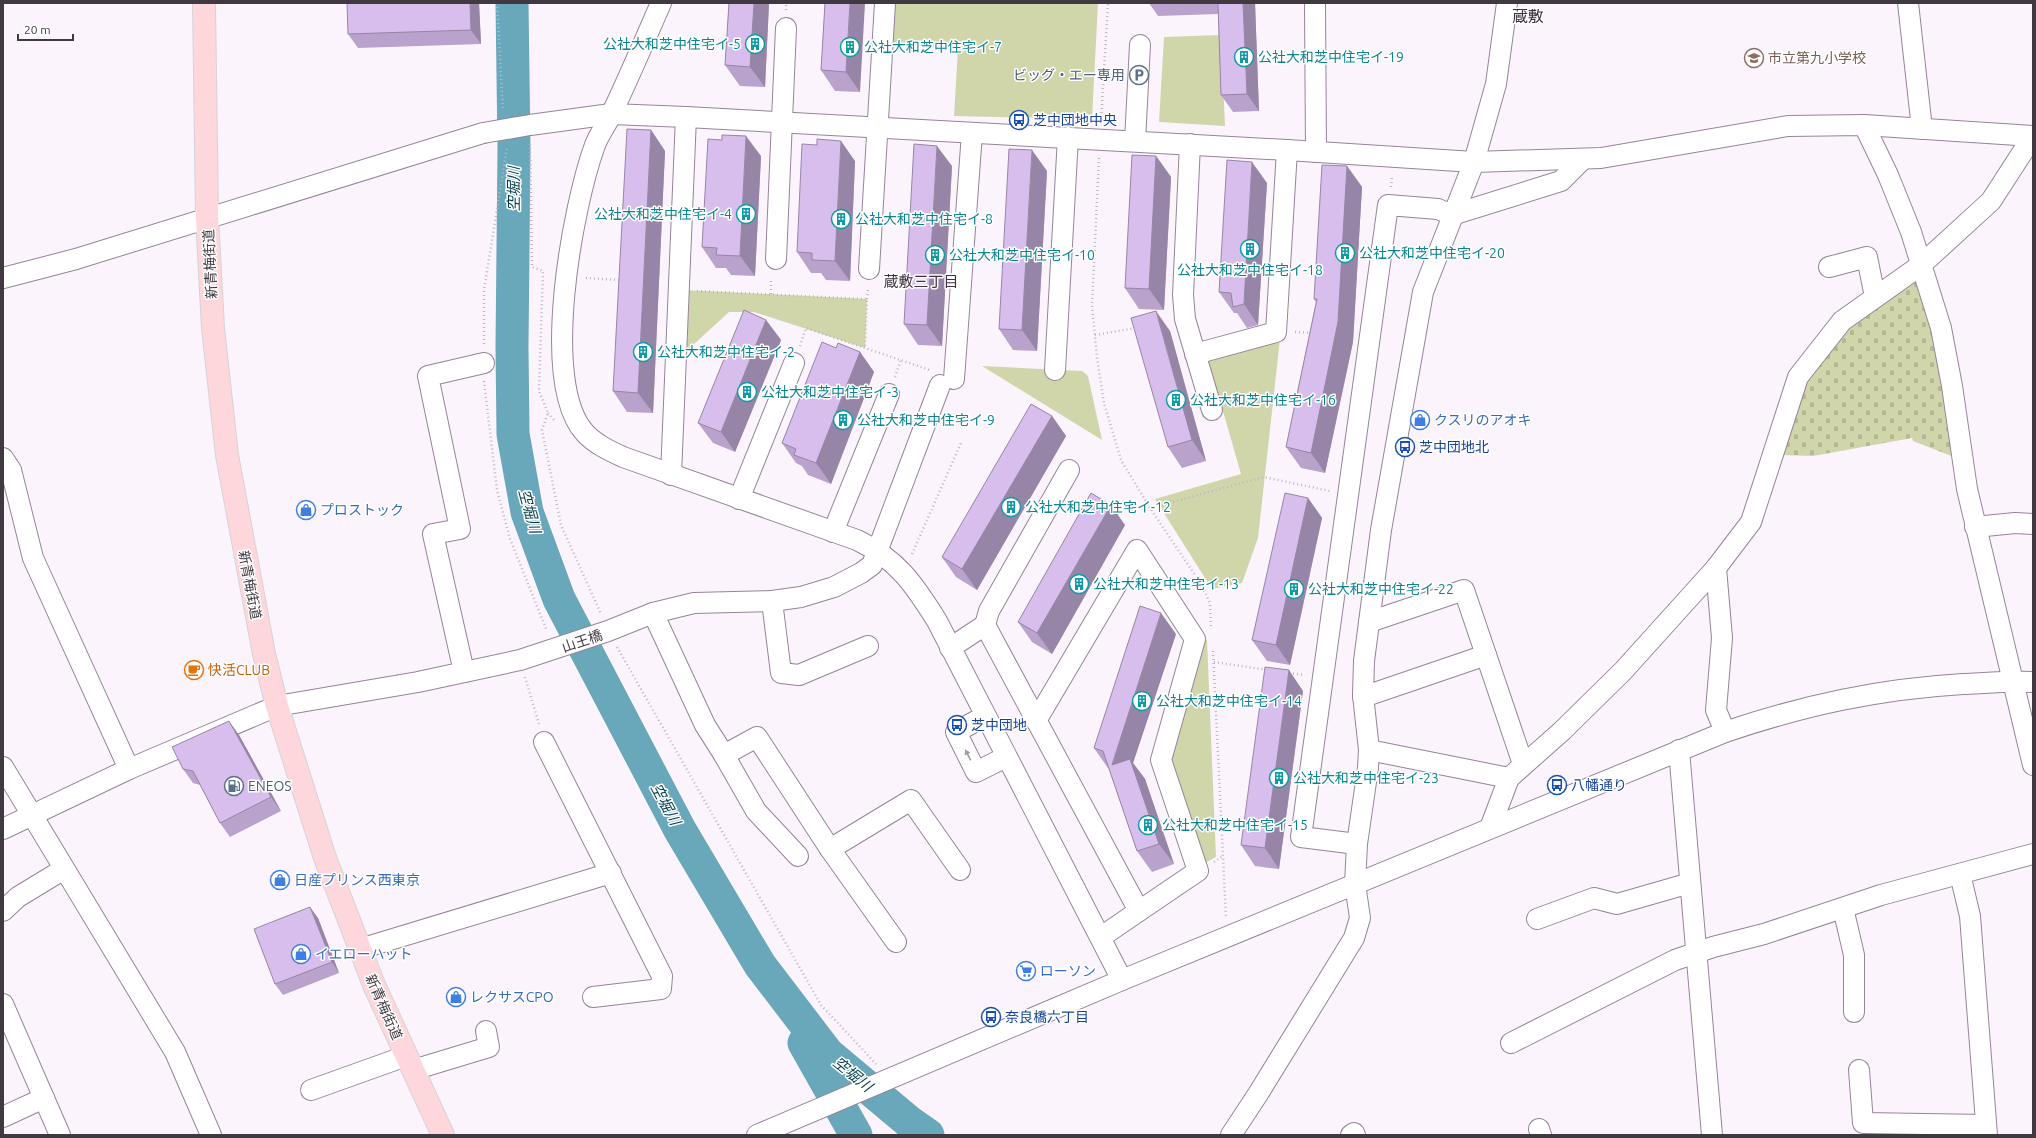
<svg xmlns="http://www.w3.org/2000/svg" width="2036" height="1138" font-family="Ubuntu,'Noto Sans JP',sans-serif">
  <defs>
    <pattern id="cemetery-stones" width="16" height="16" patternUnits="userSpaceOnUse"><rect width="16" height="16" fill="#d0d6aa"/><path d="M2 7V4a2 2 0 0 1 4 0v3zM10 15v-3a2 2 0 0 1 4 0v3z" fill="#b4b894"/></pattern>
  </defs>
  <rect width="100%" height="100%" fill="#fcf4fd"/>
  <polygon fill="url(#cemetery-stones)" points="1909,279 1923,284 1931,310 1954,457 1913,441 1912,438 1813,456 1780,455 1806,375 1842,333"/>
  <g fill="#d0d6aa">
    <polygon points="889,3 1098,3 1092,119 954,116 958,48 887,44"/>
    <polygon points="1221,35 1225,126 1159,122 1164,37"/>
    <polygon points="684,290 867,299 865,348 754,312 729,312 681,356"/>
    <polygon points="1280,339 1258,538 1242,583 1212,589 1155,499 1241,474 1208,359"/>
    <polygon points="982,366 1082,371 1088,376 1102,440"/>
    <polygon points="1202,640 1207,640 1216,857 1201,865 1167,760"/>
  </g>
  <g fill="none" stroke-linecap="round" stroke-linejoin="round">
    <g stroke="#69a7ba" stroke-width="33">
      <polyline points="512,3 514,149 512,347 513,434 527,512 559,599 680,830 760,965 828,1054 908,1121 928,1135"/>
      <polyline points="804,1043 856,1135"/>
    </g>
    <g stroke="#958498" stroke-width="22">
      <g id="minor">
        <path d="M661,3C645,40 629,77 612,113C607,124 599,134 595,145C573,205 539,383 585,433C595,444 610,451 623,457L857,540C897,559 914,584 937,621L1122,980"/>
        <polyline points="1315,3 1316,152"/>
        <polyline points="1908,3 1922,129"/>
        <polyline points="530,125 611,114 686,117 1287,150 1474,162 1601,158 1788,126 1864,125 2033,136"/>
        <polyline points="1864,125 1888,175 1911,232 1941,328 1952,386 1967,489 2033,765"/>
        <polyline points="1135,141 1140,45"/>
        <polyline points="1190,144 1183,295 1185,319 1212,410"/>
        <polyline points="776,259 786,28"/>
        <polyline points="1829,267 1867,257 1875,297"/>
        <polyline points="869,269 885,3"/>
        <polyline points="3,278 76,259 483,133"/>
        <polyline points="1195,354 1276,332 1287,150"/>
        <polyline points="1055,370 1068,137"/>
        <polyline points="954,379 972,133"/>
        <polyline points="3,458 11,470 33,558 129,769"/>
        <polyline points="671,475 686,117"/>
        <polyline points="739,499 794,363"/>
        <polyline points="1975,527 2015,523 2033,524"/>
        <polyline points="833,532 889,394"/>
        <polyline points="1716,568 1722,638 1716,710 1725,732"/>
        <polyline points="772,601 781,673 799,675 868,646"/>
        <polyline points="653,613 705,725 724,755 757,737 830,849 896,942"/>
        <polyline points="1369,622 1464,590 1523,764"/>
        <polyline points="985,625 989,611 1069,470"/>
        <polyline points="950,648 985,625 1139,911 1101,937"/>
        <polyline points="464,672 433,534 460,529 428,376 484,363"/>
        <polyline points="1363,697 1486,655"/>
        <polyline points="985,716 956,732 976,772 1006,757"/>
        <polyline points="1036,721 1137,550 1195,639 1161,760 1198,871 1139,911"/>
        <polyline points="544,742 662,976 661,989 593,997"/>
        <polyline points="1369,750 1509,778"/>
        <polyline points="1679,750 1712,1135"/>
        <polyline points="724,755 756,811 798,856"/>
        <polyline points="3,767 175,1052 211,1135"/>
        <polyline points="1490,828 1509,778 1562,731 1623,671 1716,568 1751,522 1798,377 1842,321 1921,265 1991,201 2033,136"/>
        <polyline points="3,829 129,769 277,706 418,682 520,660 608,631 653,613 694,603 772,601 801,597 834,587 861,573 872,565 940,385"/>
        <polyline points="1357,844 1301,837 1388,205 1438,209 1452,215 1561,181 1583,159"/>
        <polyline points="830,849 911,800 960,870"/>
        <polyline points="1960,874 1970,916 1987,1135"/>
        <polyline points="1843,908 1854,955 1854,1012"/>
        <polyline points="3,911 18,897 64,869"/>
        <polyline points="1537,919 1594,898 1617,904 1690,883"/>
        <polyline points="360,949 611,873"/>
        <polyline points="3,1004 60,1135"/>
        <polyline points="1511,1043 1675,960 1713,947 1764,934 1881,895 2033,854"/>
        <polyline points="413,1070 489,1047 486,1031"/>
        <polyline points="1859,1070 1863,1123 1986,1125"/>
        <polyline points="311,1090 406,1056"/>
        <polyline points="3,1117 44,1098"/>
        <polyline points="1539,1129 1541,1135"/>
        <path d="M757,1135L1122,980L1725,732C1805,705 1879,689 1963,684C1986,683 2010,681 2033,682"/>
        <polyline points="1231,1135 1258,1094 1354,938 1360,918 1355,884 1357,844 1368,768 1369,750 1363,695 1364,661 1381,530 1423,292 1474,162 1496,84 1507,3"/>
        <polyline points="1351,1135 1354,1133 1355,1135"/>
      </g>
    </g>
    <g stroke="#d5d3d5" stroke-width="24">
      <polyline id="major" points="204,3 207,217 213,328 227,455 264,654 277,706 325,858 374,985 443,1135"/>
    </g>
    <g stroke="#bfb7c0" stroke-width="2.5" stroke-dasharray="1 3" stroke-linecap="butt">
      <polyline points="497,3 503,110"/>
      <polyline points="786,10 786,3"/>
      <polyline points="1101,121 1108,3"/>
      <polyline points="530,144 532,267 543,271 539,391 548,413 542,430 561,525 601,614"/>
      <polyline points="1099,158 1092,305 1097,358 1104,403 1121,460 1150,508 1201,584 1210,603 1211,628"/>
      <polyline points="1391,187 1392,176"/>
      <polyline points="586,278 621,280"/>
      <polyline points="697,291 867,299 865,348"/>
      <polyline points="771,294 771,278"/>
      <polyline points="867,299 868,288"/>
      <polyline points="1295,332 1312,333"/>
      <polyline points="1095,335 1136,328"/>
      <polyline points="484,344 484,290 507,147"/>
      <polyline points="800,346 806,328 930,370"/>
      <polyline points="895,377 901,360"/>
      <polyline points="484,381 497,490 510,539 547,631"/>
      <polyline points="548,413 554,420"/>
      <polyline points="1150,508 1264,477 1330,491"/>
      <polyline points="912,554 961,443"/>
      <polyline points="617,647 821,1005 876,1064"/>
      <polyline points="1213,651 1226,918"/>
      <polyline points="1214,662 1268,670"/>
      <polyline points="1289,673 1304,675"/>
      <polyline points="525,677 539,724"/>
      <polyline points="1214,862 1223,856"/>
    </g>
    <use href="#minor" stroke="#fff" stroke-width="20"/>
    <use href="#major" stroke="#fdd7dc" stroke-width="22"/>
    <g stroke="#958498" stroke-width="22" stroke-linecap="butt">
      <polyline id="minor-bridge" points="483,133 530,125"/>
    </g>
    <use href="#minor-bridge" stroke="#fff" stroke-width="20"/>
  </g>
  <g fill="#b9a3cc">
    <polygon points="479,3 481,44 358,48 348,34"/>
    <polygon points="729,3 769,3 765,87 740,86 725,65"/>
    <polygon points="825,3 860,92 835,91 821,70"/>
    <polygon points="1149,3 1255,3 1259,111 1233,112 1221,95 1218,14 1158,16"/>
    <polygon points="651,130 665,151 653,413 627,412 613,391"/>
    <polygon points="761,156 755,276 731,275 726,268 716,268 702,247"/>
    <polygon points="1156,156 1171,177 1164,310 1139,309 1125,288"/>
    <polygon points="855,161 850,281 826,280 821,273 811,273 797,252"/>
    <polygon points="952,166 942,346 918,345 904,324"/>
    <polygon points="1347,166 1362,187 1353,342 1325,473 1301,468 1286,447 1316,302 1314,299"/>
    <polygon points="1047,171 1037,351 1013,350 999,329"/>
    <polygon points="1267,183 1258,325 1247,328 1237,313 1234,313 1219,292"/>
    <polygon points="766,320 781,340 735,452 713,443 698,423"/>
    <polygon points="1170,331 1206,461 1182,468 1168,447"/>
    <polygon points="836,348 860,352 874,372 831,484 808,475 802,466 796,463 782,443"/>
    <polygon points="1052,416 1066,436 977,590 956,577 942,557"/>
    <polygon points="1308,498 1322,518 1290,665 1267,661 1252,640"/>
    <polygon points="1125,525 1052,654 1032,642 1018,622"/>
    <polygon points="1176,634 1133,763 1145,779 1174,864 1152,872 1137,851 1109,769 1108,768 1094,748"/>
    <polygon points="1303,691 1279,869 1255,866 1241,845"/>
    <polygon points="239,735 281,811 230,837 220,823 200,785 193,783 183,769"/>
    <polygon points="318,918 339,973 283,995 275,984"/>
  </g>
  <g fill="#9685a6">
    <polygon points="470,3 479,3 481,44 471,30"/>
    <polygon points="754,3 769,3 765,87 750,67"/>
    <polygon points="850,3 865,3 860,92 846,72"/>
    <polygon points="1243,3 1255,3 1259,111 1247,94"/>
    <polygon points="651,130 665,151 653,413 638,393"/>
    <polygon points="746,136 761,156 755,276 740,256"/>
    <polygon points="841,141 855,161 850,281 835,261"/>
    <polygon points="937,146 952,166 942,346 927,325"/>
    <polygon points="1032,150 1047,171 1037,351 1022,330"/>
    <polygon points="1156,156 1171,177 1164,310 1149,289"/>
    <polygon points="1252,162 1267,183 1258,325 1244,304"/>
    <polygon points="1347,166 1362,187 1353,342 1325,473 1311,453"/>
    <polygon points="1156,311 1170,331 1206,461 1192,440"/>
    <polygon points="766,320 781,340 735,452 721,432"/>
    <polygon points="860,352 874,372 831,484 816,463"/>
    <polygon points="1052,416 1066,436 977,590 962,569"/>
    <polygon points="1308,498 1322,518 1290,665 1276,645"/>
    <polygon points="1111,505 1125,525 1052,654 1037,633"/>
    <polygon points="1161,613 1176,634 1133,763 1145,779 1174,864 1159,844 1112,765"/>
    <polygon points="1289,670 1303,691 1279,869 1265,848"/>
    <polygon points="229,721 239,735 281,811 271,797"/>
    <polygon points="310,907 318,918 339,973 332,962"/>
  </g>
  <g fill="#d7beed" stroke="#9685a6">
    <polygon points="347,3 470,3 471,30 348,34"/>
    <polygon points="729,3 754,3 750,67 725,65"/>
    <polygon points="825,3 850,3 846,72 821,70"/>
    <polygon points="1218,3 1243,3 1247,94 1221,95"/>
    <polygon points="627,129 651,130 638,393 613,391"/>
    <polygon points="722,135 746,136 740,256 716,255 717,248 702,247 708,139 722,140"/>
    <polygon points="817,139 841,141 835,261 812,260 812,253 797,252 802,144 817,145"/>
    <polygon points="914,144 937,146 927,325 904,324"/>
    <polygon points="1009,149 1032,150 1022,330 999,329"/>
    <polygon points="1132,155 1156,156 1149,289 1125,288"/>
    <polygon points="1227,160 1252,162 1244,304 1233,307 1231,293 1219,292"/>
    <polygon points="1322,165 1347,166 1338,322 1311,453 1286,447 1317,299 1314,299"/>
    <polygon points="744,310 766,320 721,432 698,423"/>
    <polygon points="1156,311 1192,440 1168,447 1131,318"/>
    <polygon points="822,342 836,348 838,343 860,352 816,463 794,455 796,449 782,443"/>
    <polygon points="1031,404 1052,416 962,569 942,557"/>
    <polygon points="1091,493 1111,505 1037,633 1018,622"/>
    <polygon points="1285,493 1308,498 1276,645 1252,640"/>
    <polygon points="1140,606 1161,613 1112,765 1130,759 1159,844 1137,851 1103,751 1094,748"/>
    <polygon points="1265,667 1289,670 1265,848 1241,845"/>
    <polygon points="229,721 271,797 220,823 193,771 183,769 172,747"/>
    <polygon points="310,907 332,962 275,984 254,929"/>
  </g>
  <defs><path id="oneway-solid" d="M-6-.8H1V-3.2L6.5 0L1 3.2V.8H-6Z"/></defs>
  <use fill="#a09ca0" href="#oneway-solid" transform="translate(968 755) rotate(-117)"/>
  <defs>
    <g id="building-ring" transform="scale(1)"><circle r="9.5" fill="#fff" stroke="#0f9aa8" stroke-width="1.5"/><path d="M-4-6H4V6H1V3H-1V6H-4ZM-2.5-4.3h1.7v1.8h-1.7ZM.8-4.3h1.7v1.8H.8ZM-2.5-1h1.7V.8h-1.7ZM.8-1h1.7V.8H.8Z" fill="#0f9aa8"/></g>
    <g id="school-ring" transform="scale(1)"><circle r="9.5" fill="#fff" stroke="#8d6e63" stroke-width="1.5"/><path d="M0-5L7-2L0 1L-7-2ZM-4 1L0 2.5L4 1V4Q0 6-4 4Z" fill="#8d6e63"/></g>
    <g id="parking-ring" transform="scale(1)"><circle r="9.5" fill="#fff" stroke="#5c6f8a" stroke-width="1.5"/><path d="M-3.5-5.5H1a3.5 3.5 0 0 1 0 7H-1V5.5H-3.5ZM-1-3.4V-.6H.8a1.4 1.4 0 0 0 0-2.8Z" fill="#5c6f8a"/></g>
    <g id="bus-ring" transform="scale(1)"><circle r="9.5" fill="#fff" stroke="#1a4fb4" stroke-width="1.5"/><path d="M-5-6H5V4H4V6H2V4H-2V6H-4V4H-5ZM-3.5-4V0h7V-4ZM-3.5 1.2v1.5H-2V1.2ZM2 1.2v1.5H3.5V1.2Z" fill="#1a4fb4"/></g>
    <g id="shop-ring" transform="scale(1)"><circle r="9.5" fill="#fff" stroke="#3f7fe0" stroke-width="1.5"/><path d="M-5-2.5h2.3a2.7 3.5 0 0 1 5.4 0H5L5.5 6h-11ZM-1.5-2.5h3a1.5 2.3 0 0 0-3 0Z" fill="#3f7fe0"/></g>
    <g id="cafe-ring" transform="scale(1)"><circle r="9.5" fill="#fff" stroke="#e8710a" stroke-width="1.5"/><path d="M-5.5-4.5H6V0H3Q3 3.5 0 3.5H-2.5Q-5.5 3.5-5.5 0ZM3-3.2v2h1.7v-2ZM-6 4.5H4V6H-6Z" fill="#e8710a"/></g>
    <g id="fuel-ring" transform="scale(1)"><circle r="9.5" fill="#fff" stroke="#5c6f8a" stroke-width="1.5"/><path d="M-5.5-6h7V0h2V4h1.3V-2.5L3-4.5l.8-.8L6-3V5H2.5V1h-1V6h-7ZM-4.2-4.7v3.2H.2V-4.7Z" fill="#5c6f8a"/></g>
    <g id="supermarket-ring" transform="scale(1)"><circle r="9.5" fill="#fff" stroke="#3f7fe0" stroke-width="1.5"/><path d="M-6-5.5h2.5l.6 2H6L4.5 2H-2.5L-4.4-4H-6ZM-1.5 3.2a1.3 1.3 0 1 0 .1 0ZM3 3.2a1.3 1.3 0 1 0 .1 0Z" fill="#3f7fe0"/></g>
  </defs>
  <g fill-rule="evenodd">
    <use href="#building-ring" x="755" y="44"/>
    <use href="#building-ring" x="850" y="47"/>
    <use href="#building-ring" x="1244" y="57"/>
    <use href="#school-ring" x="1754" y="58"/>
    <use href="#parking-ring" x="1139" y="75"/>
    <use href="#bus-ring" x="1019" y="120"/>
    <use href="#building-ring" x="746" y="214"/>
    <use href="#building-ring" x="841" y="219"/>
    <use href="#building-ring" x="1250" y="249"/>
    <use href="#building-ring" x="1345" y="253"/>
    <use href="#building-ring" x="935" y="255"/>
    <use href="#building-ring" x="643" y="352"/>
    <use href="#building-ring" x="747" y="392"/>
    <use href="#building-ring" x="1176" y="400"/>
    <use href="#building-ring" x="843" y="420"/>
    <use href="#shop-ring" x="1420" y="420"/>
    <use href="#bus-ring" x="1405" y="447"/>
    <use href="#building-ring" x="1011" y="507"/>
    <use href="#shop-ring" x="306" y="510"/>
    <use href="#building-ring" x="1079" y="584"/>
    <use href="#building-ring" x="1294" y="589"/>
    <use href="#cafe-ring" x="194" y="670"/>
    <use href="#building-ring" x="1142" y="701"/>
    <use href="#bus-ring" x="957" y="725"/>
    <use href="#building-ring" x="1279" y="778"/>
    <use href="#bus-ring" x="1557" y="785"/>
    <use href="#fuel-ring" x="234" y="786"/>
    <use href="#building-ring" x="1148" y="825"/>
    <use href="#shop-ring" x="280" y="880"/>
    <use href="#shop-ring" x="301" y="954"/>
    <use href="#supermarket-ring" x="1026" y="971"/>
    <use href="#shop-ring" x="456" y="997"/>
    <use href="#bus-ring" x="991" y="1017"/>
  </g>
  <g text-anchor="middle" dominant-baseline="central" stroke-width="3" stroke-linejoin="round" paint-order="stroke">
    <g font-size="14" fill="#0d838f" stroke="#fff" text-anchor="start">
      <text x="741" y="44" text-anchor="end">公社大和芝中住宅イ-5</text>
      <text x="864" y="47">公社大和芝中住宅イ-7</text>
      <text x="1258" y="57">公社大和芝中住宅イ-19</text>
      <text x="732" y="214" text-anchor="end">公社大和芝中住宅イ-4</text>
      <text x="855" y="219">公社大和芝中住宅イ-8</text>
      <text x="1359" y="253">公社大和芝中住宅イ-20</text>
      <text x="949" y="255">公社大和芝中住宅イ-10</text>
      <text x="1250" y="270" text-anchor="middle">公社大和芝中住宅イ-18</text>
      <text x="657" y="352">公社大和芝中住宅イ-2</text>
      <text x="761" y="392">公社大和芝中住宅イ-3</text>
      <text x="1190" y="400">公社大和芝中住宅イ-16</text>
      <text x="857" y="420">公社大和芝中住宅イ-9</text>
      <text x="1025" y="507">公社大和芝中住宅イ-12</text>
      <text x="1093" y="584">公社大和芝中住宅イ-13</text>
      <text x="1308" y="589">公社大和芝中住宅イ-22</text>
      <text x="1156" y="701">公社大和芝中住宅イ-14</text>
      <text x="1293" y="778">公社大和芝中住宅イ-23</text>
      <text x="1162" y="825">公社大和芝中住宅イ-15</text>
    </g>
    <g font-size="14" fill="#785e54" stroke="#fff" text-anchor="start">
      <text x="1768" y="58">市立第九小学校</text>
    </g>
    <g font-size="14" fill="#4e5e75" stroke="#fff" text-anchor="end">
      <text x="1125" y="75">ビッグ・エー専用</text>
      <text x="248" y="786" text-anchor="start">ENEOS</text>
    </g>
    <g font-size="14" fill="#164399" stroke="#fff" text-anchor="start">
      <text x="1033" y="120">芝中団地中央</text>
      <text x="1419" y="447">芝中団地北</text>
      <text x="971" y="725">芝中団地</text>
      <text x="1571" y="785">八幡通り</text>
      <text x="1005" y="1017">奈良橋六丁目</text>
    </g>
    <g font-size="14" fill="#413942" stroke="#fff">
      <text transform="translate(210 264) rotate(-93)">新青梅街道</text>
      <text transform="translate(250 585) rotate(79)">新青梅街道</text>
      <text transform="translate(582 641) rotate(-19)">山王橋</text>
      <text transform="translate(384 1007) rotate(66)">新青梅街道</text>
    </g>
    <g font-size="14" fill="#366cbe" stroke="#fff" text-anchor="start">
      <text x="1434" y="420">クスリのアオキ</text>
      <text x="320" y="510">プロストック</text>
      <text x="294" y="880">日産プリンス西東京</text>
      <text x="315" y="954">イエローハット</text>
      <text x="1040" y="971">ローソン</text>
      <text x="470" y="997">レクサスCPO</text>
    </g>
    <g font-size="14" fill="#c56008" stroke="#fff" text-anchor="start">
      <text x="208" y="670">快活CLUB</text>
    </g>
    <g font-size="15" font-style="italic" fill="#003b4a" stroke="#fff">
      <text transform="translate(513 189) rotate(-90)">空堀川</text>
      <text transform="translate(530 511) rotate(75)">空堀川</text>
      <text transform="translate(666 804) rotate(62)">空堀川</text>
      <text transform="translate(853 1074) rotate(39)">空堀川</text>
    </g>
    <g font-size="15" fill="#3e3041" stroke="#fff">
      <text x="921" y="281">蔵敷三丁目</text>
    </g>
    <g font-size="16" fill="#3e3041" stroke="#fff">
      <text x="1528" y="16">蔵敷</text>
    </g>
  </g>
  <rect width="2036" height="1138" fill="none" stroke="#413942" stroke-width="8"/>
  <path d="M18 34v6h55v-6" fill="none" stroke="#413942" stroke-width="2"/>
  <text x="24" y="34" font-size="12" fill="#413942" stroke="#ffffff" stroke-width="3" paint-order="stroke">20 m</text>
</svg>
